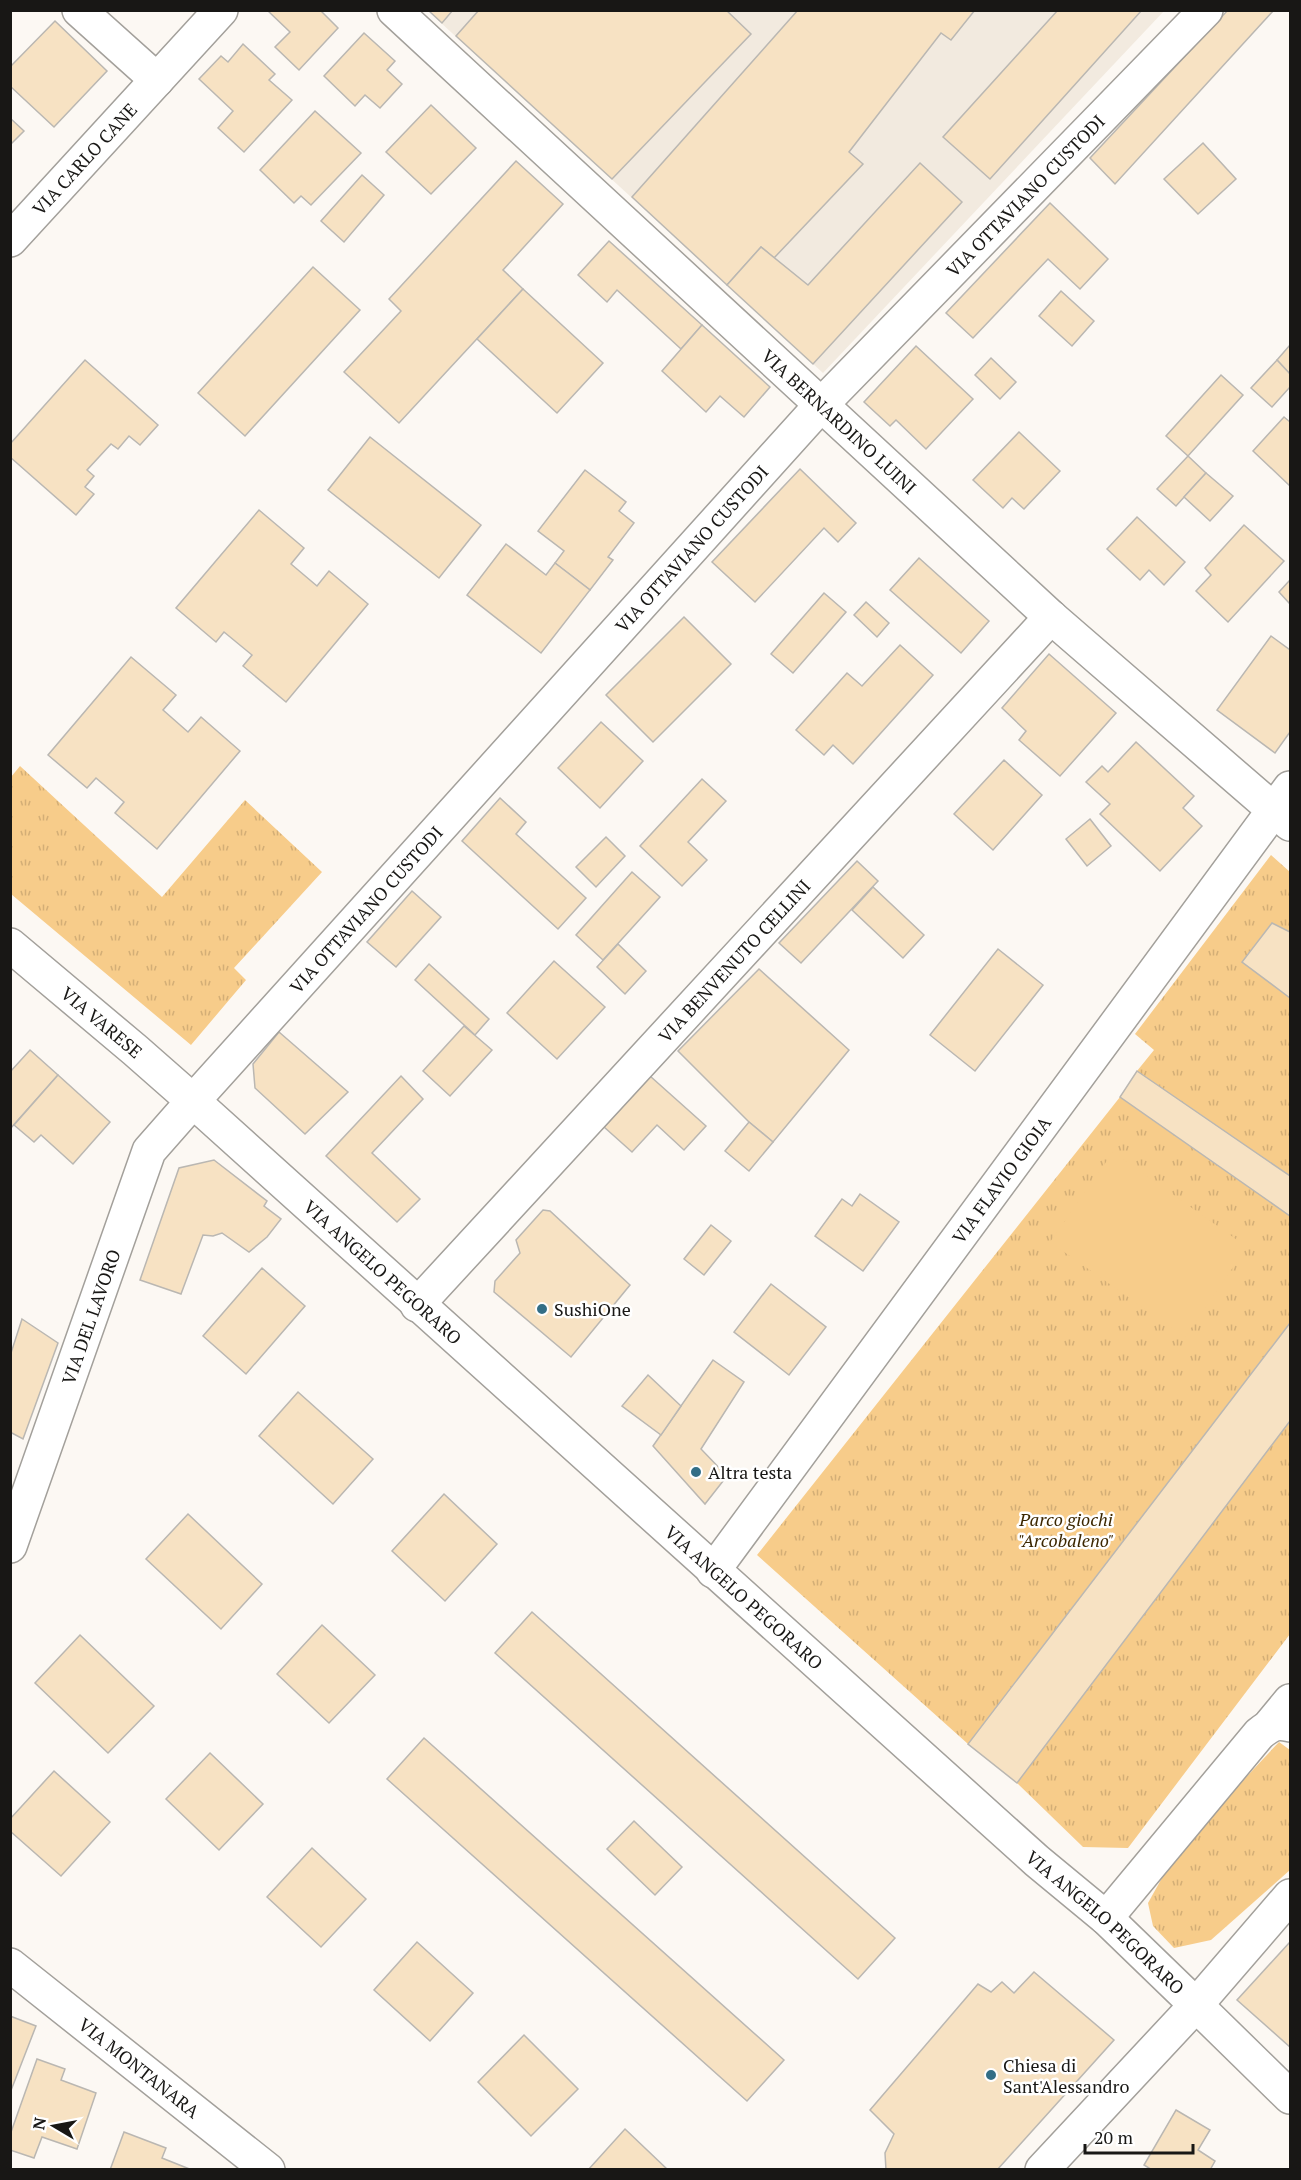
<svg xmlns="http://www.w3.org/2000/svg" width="1301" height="2180" font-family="'PT Serif',serif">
  <defs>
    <pattern id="grass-tufts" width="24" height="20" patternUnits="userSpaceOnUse" patternTransform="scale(1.5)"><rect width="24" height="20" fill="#f7cc8a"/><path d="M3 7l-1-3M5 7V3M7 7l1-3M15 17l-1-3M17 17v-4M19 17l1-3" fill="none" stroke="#d3ae76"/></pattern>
  </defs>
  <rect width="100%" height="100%" fill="#fcf8f3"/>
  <polygon fill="#f2eadf" points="428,11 1164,11 823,373"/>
  <g fill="url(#grass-tufts)">
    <polygon points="20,766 162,897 245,800 322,872 234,968 246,980 191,1045 11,894 11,777"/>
    <polygon points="1271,855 1290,872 1290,1634 1128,1848 1083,1847 1017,1783 968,1744 757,1555 1120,1097 1137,1071 1154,1050 1135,1034"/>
    <polygon points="1279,1742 1290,1750 1290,1870 1211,1940 1174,1948 1153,1926 1148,1903 1177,1851"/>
  </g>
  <polygon fill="#f7cc8a" points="1113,1152 1247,1247 1185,1337 1050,1242"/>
  <g fill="#f7e2c3" stroke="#bab7b2" stroke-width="1.5">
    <polygon points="267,10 320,10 338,28 299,70 275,47 290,32"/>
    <polygon points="428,10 453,10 442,23"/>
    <polygon points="479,10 726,10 751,34 612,179 456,36"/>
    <polygon points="798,10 975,10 951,40 941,33 849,152 863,164 774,258 761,247 727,285 632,197"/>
    <polygon points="1058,10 1142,10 990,179 943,137"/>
    <polygon points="1228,10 1274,10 1115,184 1090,158"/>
    <polygon points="55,21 107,71 54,127 10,86 10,67"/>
    <polygon points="364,33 395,61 387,70 402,84 380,108 365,95 355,106 324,76"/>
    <polygon points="243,44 275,74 269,80 292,100 244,152 218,128 233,111 199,79 221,56 228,62"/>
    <polygon points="431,105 476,148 431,194 386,152"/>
    <polygon points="315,111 361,153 311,205 301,196 294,203 260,170"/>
    <polygon points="10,118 24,131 10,145"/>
    <polygon points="1203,143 1236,179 1198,214 1164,179"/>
    <polygon points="516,161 563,204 503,270 523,289 399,423 344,372 401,311 389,299"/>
    <polygon points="920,163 962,202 813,364 727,285 761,247 808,285"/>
    <polygon points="362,175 384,195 344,242 321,221"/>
    <polygon points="1050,203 1108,259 1080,289 1048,259 973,338 946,313"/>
    <polygon points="609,241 702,325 681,349 617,290 607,302 578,275"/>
    <polygon points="313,267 360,310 245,436 198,393"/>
    <polygon points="523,289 603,363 557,413 477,339"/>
    <polygon points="1061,291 1094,321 1072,346 1039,316"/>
    <polygon points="702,325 770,387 744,417 720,396 706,412 662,371"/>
    <polygon points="1290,345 1290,374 1277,360"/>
    <polygon points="916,346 973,399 926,449 896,420 890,426 864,402"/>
    <polygon points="991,358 1016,382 1000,399 975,375"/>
    <polygon points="85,360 158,425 140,445 129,436 118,449 111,444 87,470 94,476 85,487 94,494 76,515 10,457 10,444"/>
    <polygon points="1277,360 1290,374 1290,387 1272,407 1251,388"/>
    <polygon points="1221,375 1243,395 1188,456 1166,436"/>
    <polygon points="1284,417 1290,422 1290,486 1253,451"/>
    <polygon points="1019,432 1060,471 1024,509 1012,498 1003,508 973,480"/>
    <polygon points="370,437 481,525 439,578 328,490"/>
    <polygon points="1188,456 1206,473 1176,506 1157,489"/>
    <polygon points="800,469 856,523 838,542 824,528 755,602 712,562"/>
    <polygon points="585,470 626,502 619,511 634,523 608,557 613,560 590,590 555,563 564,551 538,531"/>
    <polygon points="1206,473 1233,496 1210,521 1184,497"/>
    <polygon points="259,510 304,548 291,564 317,586 329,571 368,604 286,702 243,666 252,655 224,632 216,642 176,608"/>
    <polygon points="1137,517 1185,562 1164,585 1149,570 1140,580 1107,549"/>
    <polygon points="1244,525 1284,561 1228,622 1196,591 1211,575 1205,568"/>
    <polygon points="506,544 546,575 555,563 590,590 541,653 467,595"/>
    <polygon points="919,558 989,621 961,653 890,590"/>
    <polygon points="1290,580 1290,604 1279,592"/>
    <polygon points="824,593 846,612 793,673 771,654"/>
    <polygon points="866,602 889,623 877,637 854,615"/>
    <polygon points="684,617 731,664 653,742 606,695"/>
    <polygon points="1271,636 1290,650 1290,732 1275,753 1217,710"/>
    <polygon points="900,645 933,675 853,764 833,745 824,755 796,730 847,673 862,686"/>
    <polygon points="1049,654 1116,713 1060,776 1019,740 1026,731 1002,708"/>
    <polygon points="131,657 176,695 163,710 188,732 201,717 240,751 157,849 115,813 124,802 96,778 87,788 48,755"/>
    <polygon points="601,722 643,761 600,808 558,768"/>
    <polygon points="1136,742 1194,796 1183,808 1202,826 1160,871 1100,814 1110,804 1086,782 1102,766 1108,772"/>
    <polygon points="1004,760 1042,795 993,850 954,814"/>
    <polygon points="702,779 726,801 688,842 707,860 682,886 640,846"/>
    <polygon points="500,798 526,822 516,834 586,898 558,929 462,841"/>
    <polygon points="1090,819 1111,846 1087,866 1066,839"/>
    <polygon points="606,837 625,856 596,887 576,867"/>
    <polygon points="857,861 878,881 801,963 779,943"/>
    <polygon points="632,872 660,897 603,960 576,935"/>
    <polygon points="873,887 924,935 903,958 852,910"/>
    <polygon points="412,891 441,917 396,967 367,942"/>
    <polygon points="1272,923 1290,932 1290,998 1242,962"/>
    <polygon points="618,944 646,971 625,994 597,967"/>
    <polygon points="998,949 1043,985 975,1071 930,1035"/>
    <polygon points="554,961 605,1007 557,1059 507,1013"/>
    <polygon points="429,964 489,1019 475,1035 415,980"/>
    <polygon points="759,969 849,1050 773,1142 749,1122 678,1051"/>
    <polygon points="464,1026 492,1050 450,1096 423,1071"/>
    <polygon points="279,1032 348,1092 305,1134 255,1088 253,1064"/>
    <polygon points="30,1050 58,1075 10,1129 10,1072"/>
    <polygon points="1137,1071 1290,1176 1290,1216 1120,1097"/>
    <polygon points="58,1075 110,1122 73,1164 41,1135 34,1142 14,1125"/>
    <polygon points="401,1076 423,1099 372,1153 420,1199 397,1222 326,1156"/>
    <polygon points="650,1076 706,1126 684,1150 657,1125 632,1152 604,1127"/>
    <polygon points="749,1122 773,1142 749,1171 725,1151"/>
    <polygon points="214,1160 267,1201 264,1206 281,1219 267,1237 249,1252 222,1233 213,1236 203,1235 181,1294 140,1280 179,1168"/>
    <polygon points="860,1194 899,1222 863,1271 815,1236 842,1199 852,1206"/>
    <polygon points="543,1210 550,1211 630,1285 571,1357 494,1292 495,1281 520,1253 516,1240"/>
    <polygon points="711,1225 731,1241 704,1275 684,1259"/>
    <polygon points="262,1268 305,1306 246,1374 203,1336"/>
    <polygon points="771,1284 826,1327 789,1375 734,1332"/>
    <polygon points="22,1319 58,1343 23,1439 10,1432 10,1356"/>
    <polygon points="1290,1323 1290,1421 1017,1783 968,1744"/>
    <polygon points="713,1360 744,1382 701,1449 727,1476 705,1504 653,1446"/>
    <polygon points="648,1375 681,1406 661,1435 622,1406"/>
    <polygon points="298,1392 373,1459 333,1504 259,1436"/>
    <polygon points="444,1494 497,1544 445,1601 392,1551"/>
    <polygon points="188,1514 262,1584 221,1629 146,1559"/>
    <polygon points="532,1612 895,1938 858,1979 495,1653"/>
    <polygon points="322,1625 375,1675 329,1723 277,1674"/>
    <polygon points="80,1635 154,1706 108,1753 35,1683"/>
    <polygon points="424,1738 784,2060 747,2101 387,1779"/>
    <polygon points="210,1753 263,1804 219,1850 166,1799"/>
    <polygon points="54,1771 110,1822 61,1876 10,1831 10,1819"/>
    <polygon points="634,1821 682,1867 655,1895 607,1849"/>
    <polygon points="312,1848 366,1899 321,1947 267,1897"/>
    <polygon points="417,1942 473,1993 430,2041 374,1990"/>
    <polygon points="1290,1942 1290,2047 1237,2000"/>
    <polygon points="1034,1972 1114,2040 997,2170 886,2170 885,2153 894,2134 870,2110 978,1984 991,1992 1002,1982 1014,1993"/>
    <polygon points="10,2016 36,2026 10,2093"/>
    <polygon points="524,2035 578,2089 531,2136 478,2082"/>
    <polygon points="37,2059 65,2069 61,2080 96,2093 77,2149 42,2137 34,2158 10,2150 10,2135"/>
    <polygon points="1176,2110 1210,2130 1198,2150 1215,2161 1210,2170 1152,2170 1144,2165"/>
    <polygon points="625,2129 668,2170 588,2170"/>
    <polygon points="124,2132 166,2148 162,2158 192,2170 110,2170"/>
  </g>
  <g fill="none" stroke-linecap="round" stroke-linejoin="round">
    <g stroke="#a3a09b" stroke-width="36">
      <g id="minor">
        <polyline points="79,10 157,80"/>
        <path id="s1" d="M394,10L1051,617L1290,824"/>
        <path id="s2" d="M10,240L221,10"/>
        <path id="s3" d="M193,1101L821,405L1206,10"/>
        <path id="s4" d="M417,1305L1051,617"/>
        <path id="s5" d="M713,1571L1290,788"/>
        <path id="s6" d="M10,1965L268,2170"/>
        <polyline points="1042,2170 1196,2005"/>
      </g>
    </g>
    <g stroke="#a3a09b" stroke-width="36">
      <g id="tertiary">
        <path id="s7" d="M10,1546L149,1151L193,1101"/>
        <polyline points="1271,1724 1290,1701"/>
        <polyline points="1196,2005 1290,2097"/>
      </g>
    </g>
    <g stroke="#a3a09b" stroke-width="36">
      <g id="secondary">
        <path id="s8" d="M10,945L135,1050L193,1101L1037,1861L1106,1918L1196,2005L1290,1896"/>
        <path d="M1106,1918L1259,1734C1270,1725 1276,1721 1290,1725"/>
      </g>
    </g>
    <use href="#minor" stroke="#fff" stroke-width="33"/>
    <use href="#tertiary" stroke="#fff" stroke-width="33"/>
    <use href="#secondary" stroke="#fff" stroke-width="33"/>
  </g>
  <g fill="#336e86" stroke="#fff" stroke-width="2">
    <circle cx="542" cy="1309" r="6"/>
    <circle cx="696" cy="1472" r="6"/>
    <circle cx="991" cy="2075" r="6"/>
  </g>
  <g text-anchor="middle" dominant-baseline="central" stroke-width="5" stroke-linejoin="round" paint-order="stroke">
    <g font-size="18" fill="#181715" stroke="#fff">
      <text stroke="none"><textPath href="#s2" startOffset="110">VIA CARLO CANE</textPath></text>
      <text stroke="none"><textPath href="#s3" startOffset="1230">VIA OTTAVIANO CUSTODI</textPath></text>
      <text stroke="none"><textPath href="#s1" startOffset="606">VIA BERNARDINO LUINI</textPath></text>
      <text stroke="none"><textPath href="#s3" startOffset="744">VIA OTTAVIANO CUSTODI</textPath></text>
      <text stroke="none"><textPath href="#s3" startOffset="258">VIA OTTAVIANO CUSTODI</textPath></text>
      <text stroke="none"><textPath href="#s4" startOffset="468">VIA BENVENUTO CELLINI</textPath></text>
      <text stroke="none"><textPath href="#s8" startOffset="120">VIA VARESE</textPath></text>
      <text stroke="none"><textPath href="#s5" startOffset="486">VIA FLAVIO GIOIA</textPath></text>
      <text stroke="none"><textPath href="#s8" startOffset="496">VIA ANGELO PEGORARO</textPath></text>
      <text stroke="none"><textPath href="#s7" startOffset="243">VIA DEL LAVORO</textPath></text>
      <text stroke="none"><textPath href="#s8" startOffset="982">VIA ANGELO PEGORARO</textPath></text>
      <text stroke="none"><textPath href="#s8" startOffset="1468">VIA ANGELO PEGORARO</textPath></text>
      <text stroke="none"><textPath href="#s6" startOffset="165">VIA MONTANARA</textPath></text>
    </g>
    <g font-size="18" fill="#181715" stroke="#fff" text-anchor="start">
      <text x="554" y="1309">SushiOne</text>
      <text x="708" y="1472">Altra testa</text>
      <text x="1003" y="2065">Chiesa di<tspan x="1003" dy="21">Sant'Alessandro</tspan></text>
    </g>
    <g font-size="18" font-style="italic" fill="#3c2701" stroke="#fff">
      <text x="1066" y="1519">Parco giochi<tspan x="1066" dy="21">"Arcobaleno"</tspan></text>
    </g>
  </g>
  <rect width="1301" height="2180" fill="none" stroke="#181715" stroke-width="24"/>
  <g transform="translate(54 2126) rotate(280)" stroke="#ffffff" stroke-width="4.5" paint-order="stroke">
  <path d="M0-4.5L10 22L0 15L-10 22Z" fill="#181715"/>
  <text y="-9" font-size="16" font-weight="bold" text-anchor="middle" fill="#181715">N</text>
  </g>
  <path d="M1085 2144v9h108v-9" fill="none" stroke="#181715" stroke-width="3"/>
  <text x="1094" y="2144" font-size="18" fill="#181715" stroke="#ffffff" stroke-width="4.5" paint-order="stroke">20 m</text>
</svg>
